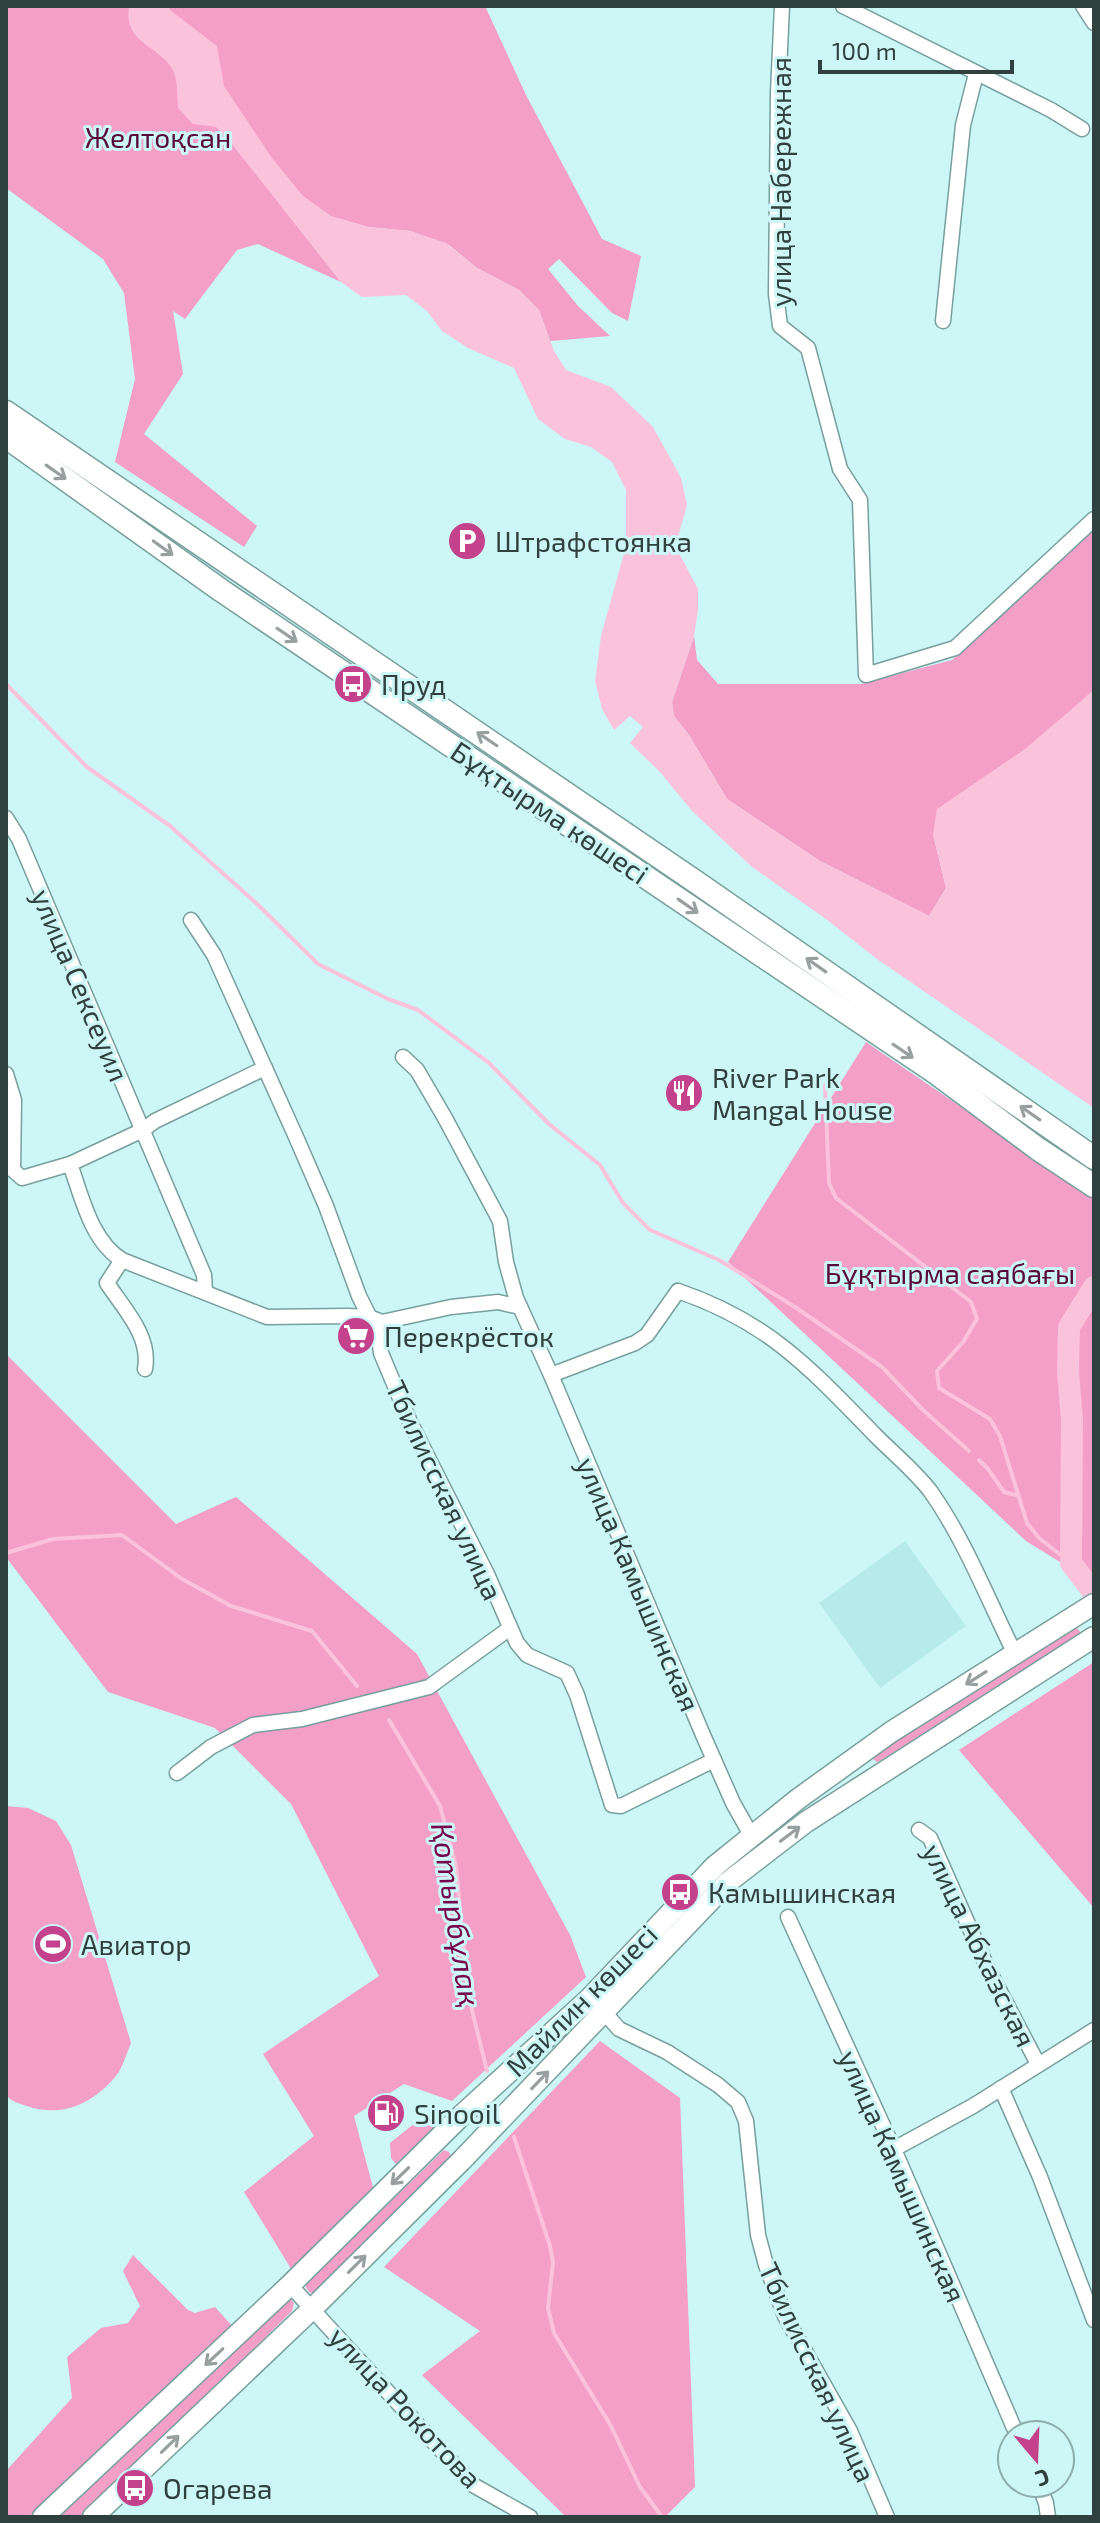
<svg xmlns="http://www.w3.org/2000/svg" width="1100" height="2523" font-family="'Exo 2',sans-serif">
  <rect width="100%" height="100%" fill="#cdf7f6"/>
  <polygon fill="#b7ebea" points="905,1541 966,1626 880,1688 819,1603"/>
  <g fill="#f39fc8">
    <polygon points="6,6 485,6 526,95 602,239 641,256 628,321 612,313 559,259 548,269 578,306 610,336 550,341 539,310 519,290 477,268 449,245 410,231 368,227 330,216 304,197 279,203 341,282 258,244 237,250 185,319 173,311 183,374 144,434 257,526 244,547 115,462 135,379 124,293 103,259 6,188"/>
    <polygon points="1094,527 1094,690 933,834 946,888 929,916 820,861 727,799 689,735 674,716 672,702 694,636 697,660 718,684 861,684 952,660"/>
    <polygon points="866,1042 1094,1198 1094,1583 1026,1541 728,1262"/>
    <polygon points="6,1354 176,1524 236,1497 417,1654 570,1935 586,1977 452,2101 404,2084 354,2116 375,2195 293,2272 244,2192 314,2136 263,2054 379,1976 291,1804 215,1728 108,1692 6,1557"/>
    <polygon points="1074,1624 1081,1633 883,1759 877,1762 869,1756"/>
    <polygon points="1094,1662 1094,1908 959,1750"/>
    <path d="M6,1806L28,1808L56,1821L71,1845L131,2043C126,2054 123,2068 115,2077C92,2104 62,2118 27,2106C18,2103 12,2102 6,2095Z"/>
    <polygon points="600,2041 680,2098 695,2487 665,2517 566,2517 422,2375 480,2331 384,2267"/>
    <polygon points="428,2120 436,2126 396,2164 391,2158 390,2143 415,2123"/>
    <polygon points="444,2150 449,2152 451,2156 321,2290 310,2293 306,2288 306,2283"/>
    <polygon points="133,2255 188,2310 195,2313 215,2307 234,2328 29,2517 6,2517 6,2471 72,2398 67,2357 101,2328 128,2323 140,2306 123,2271"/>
    <polygon points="288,2296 294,2303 292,2311 83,2517 48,2517"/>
  </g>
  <path fill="#fbc2dc" d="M129,6H168L170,10L217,46L224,86L272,158L303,196L331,216L368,227L410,231L446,243L477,268L519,290L539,310L554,351L566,370L611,387L653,427L681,478L687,505L678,537L679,553L698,589V610L694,636L672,702L674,716L689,735L727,799L820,861L929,916L946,888L933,834L937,809L1025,749L1094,690V1108L877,959L826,919L752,867L692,811L660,772L630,743L643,727L630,716L614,730L602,709L595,681L601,636L626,546V490L612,462L591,447L565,439L538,419L514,368L468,348L442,331L427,311L406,295L362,297L341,282L227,138L216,127L193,124L178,108C177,96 178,81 173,70C159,45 123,44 129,6Z"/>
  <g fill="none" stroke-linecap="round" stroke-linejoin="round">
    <g stroke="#fbc2dc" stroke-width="4">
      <polyline points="6,684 87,767 170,826 255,902 318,964 388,999 418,1010 489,1063 549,1124 600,1165 623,1203 650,1230 719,1260 795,1307 882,1367 923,1410 969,1451"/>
      <polyline points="825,1085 829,1183 836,1198 971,1302 977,1319 963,1342 937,1371 939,1388 990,1419 1000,1436 1027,1523 1039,1538 1071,1563"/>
      <polyline points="979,1460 988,1469 1004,1492 1016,1495"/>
      <polyline points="6,1553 53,1539 122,1535 182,1579 231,1606 312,1631 357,1686"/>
      <polyline points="389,1720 440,1806 456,1866 468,1994 487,2071"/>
      <polyline points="514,2137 550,2246 553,2262 548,2308 554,2333 611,2426 640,2487 662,2517"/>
    </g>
    <polyline stroke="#fbc2dc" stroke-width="22" points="1094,1287 1069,1327 1068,1373 1072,1419 1071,1563 1094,1593"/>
    <g stroke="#779f9e" stroke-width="17">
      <g id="minor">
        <polyline points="782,6 778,93 776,294 780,326 808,348 840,469 860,500 866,675 955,648 1094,519"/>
        <polyline points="843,6 1051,110 1082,129"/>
        <polyline points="1083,6 1094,23"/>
        <polyline points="943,321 963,125 976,74"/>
        <polyline points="6,818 19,839 204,1275 205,1291"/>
        <polyline points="191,920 214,955 296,1137 326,1206 359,1296 379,1336 381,1353 410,1422 487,1574 517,1643 527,1655 567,1673 577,1695 612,1805 621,1806 714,1760"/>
        <polyline points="403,1057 417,1070 445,1118 500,1221 506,1262 516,1298 551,1375"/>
        <polyline points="6,1074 14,1100 13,1170 22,1178 70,1164 143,1130 155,1121 265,1068"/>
        <path d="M70,1164C82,1197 91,1241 122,1260L267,1317L347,1316L369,1317L382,1322L451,1307L498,1302L520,1307"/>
        <path d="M122,1260L107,1283C124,1309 151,1336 145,1369"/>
        <polyline points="177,1773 211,1747 253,1725 302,1719 429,1687 510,1628"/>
        <polyline points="919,1830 930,1838 987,1967 1038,2064"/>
        <path d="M751,1835L733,1803L703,1735L551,1375L635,1343L647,1335L678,1291C769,1322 811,1369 876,1436C894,1454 916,1472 931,1492C966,1542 988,1600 1015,1654"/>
        <polyline points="788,1917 900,2163 1017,2435"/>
        <polyline points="604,2012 619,2029 667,2052 718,2085 738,2102 746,2121 758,2235 766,2265 785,2316 850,2431 887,2517"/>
        <polyline points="1001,2088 1040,2177 1094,2320"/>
        <polyline points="894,2149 973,2106 1094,2030"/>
        <polyline points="290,2285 473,2485 530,2517"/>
        <polyline points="1038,2483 1046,2503 1048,2517"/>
      </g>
    </g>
    <g stroke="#779f9e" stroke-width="23">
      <g id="secondary">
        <polyline points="43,2517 290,2285 462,2115 590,1998 715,1866 798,1799 891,1732 1094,1604"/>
        <polyline points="93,2517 313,2308 462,2160 728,1882 806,1822 1094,1637"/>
      </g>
    </g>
    <g stroke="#779f9e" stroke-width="25">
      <g id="primary">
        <polyline points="6,412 699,884 1094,1158"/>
        <polyline points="6,437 222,591 936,1073 1038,1149 1094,1186"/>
      </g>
    </g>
    <use href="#minor" stroke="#fff" stroke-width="14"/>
    <use href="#secondary" stroke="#fff" stroke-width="20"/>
    <use href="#primary" stroke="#fff" stroke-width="22"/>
  </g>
  <defs><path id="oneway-shaft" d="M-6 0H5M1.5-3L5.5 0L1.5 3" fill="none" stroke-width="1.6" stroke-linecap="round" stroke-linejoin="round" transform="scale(2)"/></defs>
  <g stroke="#97a09f">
    <use href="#oneway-shaft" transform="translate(56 472) rotate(35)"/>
    <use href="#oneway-shaft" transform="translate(163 548) rotate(36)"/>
    <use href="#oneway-shaft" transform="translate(287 635) rotate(34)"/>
    <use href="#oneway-shaft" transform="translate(487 739) rotate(-146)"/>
    <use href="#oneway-shaft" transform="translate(688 906) rotate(35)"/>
    <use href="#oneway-shaft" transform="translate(816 965) rotate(-145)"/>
    <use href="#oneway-shaft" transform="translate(903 1051) rotate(34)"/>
    <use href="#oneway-shaft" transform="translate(1030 1113) rotate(-145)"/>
    <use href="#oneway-shaft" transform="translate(976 1678) rotate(148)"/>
    <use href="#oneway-shaft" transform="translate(790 1834) rotate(-37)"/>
    <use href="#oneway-shaft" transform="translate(540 2080) rotate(-46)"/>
    <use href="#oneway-shaft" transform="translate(400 2176) rotate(136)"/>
    <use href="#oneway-shaft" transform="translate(357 2264) rotate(-45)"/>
    <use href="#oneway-shaft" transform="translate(214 2357) rotate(137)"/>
    <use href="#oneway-shaft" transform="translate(170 2444) rotate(-44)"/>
  </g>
  <defs>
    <g id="parking-disc" transform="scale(2)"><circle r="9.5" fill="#c3428b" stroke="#cdf7f6"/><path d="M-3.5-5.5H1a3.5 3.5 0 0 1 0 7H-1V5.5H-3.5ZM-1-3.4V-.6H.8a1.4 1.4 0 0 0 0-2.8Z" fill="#fff"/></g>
    <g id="bus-disc" transform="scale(2)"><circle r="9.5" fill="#c3428b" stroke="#cdf7f6"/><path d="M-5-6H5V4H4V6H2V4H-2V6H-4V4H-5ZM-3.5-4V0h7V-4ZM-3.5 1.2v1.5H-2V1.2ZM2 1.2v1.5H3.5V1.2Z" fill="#fff"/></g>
    <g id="restaurant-disc" transform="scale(2)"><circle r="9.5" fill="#c3428b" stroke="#cdf7f6"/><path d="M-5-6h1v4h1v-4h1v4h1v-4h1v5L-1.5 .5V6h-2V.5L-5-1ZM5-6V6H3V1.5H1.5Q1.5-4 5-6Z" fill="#fff"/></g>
    <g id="supermarket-disc" transform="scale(2)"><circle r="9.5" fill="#c3428b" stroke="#cdf7f6"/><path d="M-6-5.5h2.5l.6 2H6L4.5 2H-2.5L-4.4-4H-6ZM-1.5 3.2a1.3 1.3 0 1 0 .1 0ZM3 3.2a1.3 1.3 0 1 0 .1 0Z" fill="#fff"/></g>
    <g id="stadium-disc" transform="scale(2)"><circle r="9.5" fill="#c3428b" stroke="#cdf7f6"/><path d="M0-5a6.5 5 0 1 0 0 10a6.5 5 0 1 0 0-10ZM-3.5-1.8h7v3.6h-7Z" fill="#fff"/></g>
    <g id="fuel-disc" transform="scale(2)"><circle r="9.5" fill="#c3428b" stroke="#cdf7f6"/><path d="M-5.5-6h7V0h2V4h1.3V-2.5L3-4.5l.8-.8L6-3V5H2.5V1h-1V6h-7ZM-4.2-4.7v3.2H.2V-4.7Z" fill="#fff"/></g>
  </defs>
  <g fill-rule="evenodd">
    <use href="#parking-disc" x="467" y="541"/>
    <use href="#bus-disc" x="353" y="684"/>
    <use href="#restaurant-disc" x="684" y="1093"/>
    <use href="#supermarket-disc" x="356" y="1336"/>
    <use href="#bus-disc" x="680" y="1892"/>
    <use href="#stadium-disc" x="53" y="1944"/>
    <use href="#fuel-disc" x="386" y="2113"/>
    <use href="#bus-disc" x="135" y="2488"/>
  </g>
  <g text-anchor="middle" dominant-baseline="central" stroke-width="6" stroke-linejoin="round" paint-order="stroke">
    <g font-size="28" fill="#59083b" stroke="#cdf7f6">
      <text x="158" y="137">Желтоқсан</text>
      <text x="950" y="1273">Бұқтырма саябағы</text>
    </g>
    <g font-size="28" fill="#2f403f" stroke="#cdf7f6">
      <text transform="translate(780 182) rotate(-90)">улица Набережная</text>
      <text transform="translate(550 812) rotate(34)">Бұқтырма көшесі</text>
      <text transform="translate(81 985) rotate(67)">улица Сексеуил</text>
      <text transform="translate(445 1490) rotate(65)">Тбилисская улица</text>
      <text transform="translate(639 1584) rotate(67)">улица Камышинская</text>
      <text transform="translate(980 1945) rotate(64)">улица Абхазская</text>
      <text transform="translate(581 2000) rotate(-45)">Майлин көшесі</text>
      <text transform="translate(903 2176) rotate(66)">улица Камышинская</text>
      <text transform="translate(818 2372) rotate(65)">Тбилисская улица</text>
      <text transform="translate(406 2407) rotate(47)">улица Рокотова</text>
    </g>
    <g font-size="28" fill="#2f403f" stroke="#cdf7f6" text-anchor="start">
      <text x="495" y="541">Штрафстоянка</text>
      <text x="381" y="684">Пруд</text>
      <text x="712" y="1077">River Park<tspan x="712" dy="32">Mangal House</tspan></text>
      <text x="384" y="1336">Перекрёсток</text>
      <text x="708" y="1892">Камышинская</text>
      <text x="81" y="1944">Авиатор</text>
      <text x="414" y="2113">Sinooil</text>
      <text x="163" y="2488">Огарева</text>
    </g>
    <g font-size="30" font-style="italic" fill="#75064d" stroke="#cdf7f6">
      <text transform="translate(457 1914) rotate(81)">Қотырбұлақ</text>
    </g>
  </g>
  <rect width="1100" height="2523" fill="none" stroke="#2f403f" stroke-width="16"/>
  <g transform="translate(1036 2459) rotate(161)"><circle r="38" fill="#cdf7f6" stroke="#8eaead" stroke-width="2"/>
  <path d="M0-6L14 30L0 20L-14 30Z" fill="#c3428b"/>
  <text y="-12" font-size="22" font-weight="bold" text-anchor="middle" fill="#2f403f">С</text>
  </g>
  <path d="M820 60v12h192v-12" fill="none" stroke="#2f403f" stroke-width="4"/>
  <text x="832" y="60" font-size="24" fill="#2f403f" stroke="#cdf7f6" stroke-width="6" paint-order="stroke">100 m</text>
</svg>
